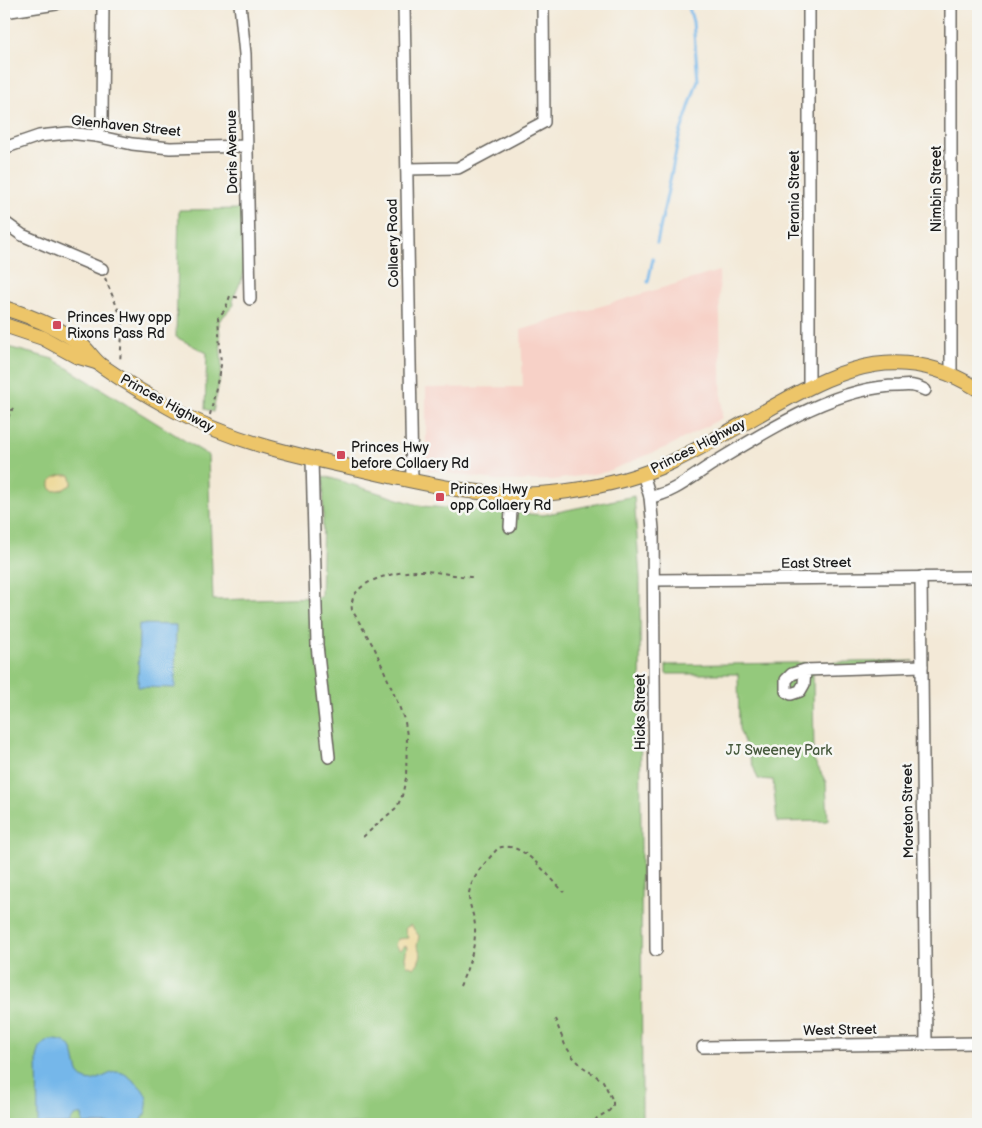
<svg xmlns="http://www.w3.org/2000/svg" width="982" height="1128" font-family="'Balsamiq Sans',sans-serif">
  <rect width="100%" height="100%" fill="#f6f6f2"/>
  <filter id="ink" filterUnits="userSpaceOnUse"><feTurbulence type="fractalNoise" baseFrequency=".02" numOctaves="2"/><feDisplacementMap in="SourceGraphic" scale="10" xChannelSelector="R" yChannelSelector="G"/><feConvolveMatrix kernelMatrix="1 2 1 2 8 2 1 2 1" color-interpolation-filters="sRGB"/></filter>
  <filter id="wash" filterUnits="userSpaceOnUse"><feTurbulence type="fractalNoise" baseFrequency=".0096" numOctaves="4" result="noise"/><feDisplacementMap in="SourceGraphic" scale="20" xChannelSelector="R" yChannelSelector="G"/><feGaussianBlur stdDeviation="1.12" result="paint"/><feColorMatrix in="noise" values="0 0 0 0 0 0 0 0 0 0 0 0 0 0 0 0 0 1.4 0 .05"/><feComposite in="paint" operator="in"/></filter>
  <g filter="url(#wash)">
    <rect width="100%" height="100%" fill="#f3e9d7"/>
    <polygon fill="#f7d1c7" points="719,271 722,418 669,446 606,472 553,480 502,481 426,470 426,388 523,387 521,330"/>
    <g fill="#94c97b" stroke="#58724c">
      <polygon points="242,209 244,274 233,299 234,305 219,321 222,368 213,412 205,409 207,353 176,337 179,210"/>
      <polygon points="4,346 53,359 208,455 213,600 321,597 324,476 421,506 543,515 634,496 640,577 642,1124 4,1124"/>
      <polygon points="914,661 813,672 814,760 826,782 828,821 777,822 773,780 758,779 739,729 738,674 666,674 666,665"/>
    </g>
    <g fill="#eeda9e" stroke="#857b5d">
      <path d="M62,475H70L72,481V484L64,489L54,491L51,489C47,480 54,477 62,475Z"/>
      <polygon points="411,925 419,936 417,946 421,955 418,963 414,968 407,965 405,958 407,947 404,946 400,950 396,947 395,944 398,939 408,938 405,929 407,927"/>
    </g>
    <g fill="#75b7ea" stroke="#486a83">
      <polygon points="139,624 176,625 175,688 138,687"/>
      <path d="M50,1040C84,1038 69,1070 84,1079C95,1085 107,1072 117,1072C124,1072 129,1077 134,1081C151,1095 150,1106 140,1124H83L82,1115C75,1114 72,1118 69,1124H38L37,1059C39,1049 40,1044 50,1040Z"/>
    </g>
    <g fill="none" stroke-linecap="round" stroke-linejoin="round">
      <g stroke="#75b7ea" stroke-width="3">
        <polyline points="657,243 679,137 698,80 693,22 688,4"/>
        <polyline points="648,282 653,259"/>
      </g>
    </g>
  </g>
  <g filter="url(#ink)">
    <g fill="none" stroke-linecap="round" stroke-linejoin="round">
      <g stroke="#67645d" stroke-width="14">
        <g id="minor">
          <polyline points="240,4 245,54 250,299"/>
          <polyline points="404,4 412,481"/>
          <polyline points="809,4 809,387"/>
          <polyline points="951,4 951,375"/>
          <polyline points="4,12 56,4"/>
          <polyline points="96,136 102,120 103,4"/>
          <polyline points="4,148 39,136 68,133 96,136 132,144 170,148 247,146"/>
          <polyline points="407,169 458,168 544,122 543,4"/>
          <polyline points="4,222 22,235 102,269"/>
          <polyline points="312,459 317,645 329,757"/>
          <polyline points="643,474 650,497 653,529 656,950"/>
          <path d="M650,497C673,494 694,475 714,463C767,431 836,386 899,386C909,385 916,385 925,390"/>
          <polyline points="510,527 512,495"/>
          <polyline points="921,577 926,1044"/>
          <polyline points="654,580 978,577"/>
          <polyline points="805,670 804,684 800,691 791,694 786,691 786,680 792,674 805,670 922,666"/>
          <polyline points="703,1047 978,1043"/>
        </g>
      </g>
      <g stroke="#67645d" stroke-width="16">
        <g id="major">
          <path d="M4,308C30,316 63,329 84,347C90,353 95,361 102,366C125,382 150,397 174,410C233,442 295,455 359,469C428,485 498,502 568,491C604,486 641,477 674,461C709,444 742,424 776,405C846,366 903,342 978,389"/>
          <polyline points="4,325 43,338 76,356 96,362"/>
        </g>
      </g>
      <g stroke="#67645d" stroke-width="2" stroke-dasharray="4 4" stroke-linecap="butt">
        <polyline points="105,278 123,321 120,362"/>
        <polyline points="210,415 221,365 218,317 225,310 230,296 240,298"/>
        <polyline points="4,425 13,408"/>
        <path d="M363,837L397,807L402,796L406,778L407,736L405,722L399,706L375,649L352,610C347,580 396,572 417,571C436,570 455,577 475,577"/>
        <path d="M460,986C468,967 476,948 475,927C475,916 468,904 469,893C472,876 487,861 498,848C523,839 548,877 564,892"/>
        <polyline points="555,1019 565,1045 573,1057 583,1067 603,1081 613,1101 613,1106 609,1111 597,1118 593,1124"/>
      </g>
      <use href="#minor" stroke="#fff" stroke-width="11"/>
      <use href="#major" stroke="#edc569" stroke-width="14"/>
    </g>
  </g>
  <g fill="#d1495b" stroke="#f6f6f2" stroke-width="2">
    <rect x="52" y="320" width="10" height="10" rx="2.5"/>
    <rect x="336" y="450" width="10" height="10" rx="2.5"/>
    <rect x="435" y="492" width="10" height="10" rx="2.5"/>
  </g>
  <g text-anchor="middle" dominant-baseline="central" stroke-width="5" stroke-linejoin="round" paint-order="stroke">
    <g font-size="14" fill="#1c1c1c" stroke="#f6f6f2">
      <text transform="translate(126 126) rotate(6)">Glenhaven Street</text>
      <text transform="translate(232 152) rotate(-91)">Doris Avenue</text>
      <text transform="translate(936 189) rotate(-90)">Nimbin Street</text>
      <text transform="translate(794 195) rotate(-90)">Terania Street</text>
      <text transform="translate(393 243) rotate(-91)">Collaery Road</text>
      <text transform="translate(167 403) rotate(29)">Princes Highway</text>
      <text transform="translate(698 446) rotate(-27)">Princes Highway</text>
      <text transform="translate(816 563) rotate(-1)">East Street</text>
      <text transform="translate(640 712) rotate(-90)">Hicks Street</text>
      <text transform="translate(908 811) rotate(-91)">Moreton Street</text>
      <text transform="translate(840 1030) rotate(-1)">West Street</text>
    </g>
    <g font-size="14" fill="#1c1c1c" stroke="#f6f6f2" text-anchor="start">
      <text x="67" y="317">Princes Hwy opp<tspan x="67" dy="16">Rixons Pass Rd</tspan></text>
      <text x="351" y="447">Princes Hwy<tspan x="351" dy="16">before Collaery Rd</tspan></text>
      <text x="450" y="489">Princes Hwy<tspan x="450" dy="16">opp Collaery Rd</tspan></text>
    </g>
    <g font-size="14" fill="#46593d" stroke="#f6f6f2">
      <text x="779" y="750">JJ Sweeney Park</text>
    </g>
  </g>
  <rect width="982" height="1128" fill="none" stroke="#f6f6f2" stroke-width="20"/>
</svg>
